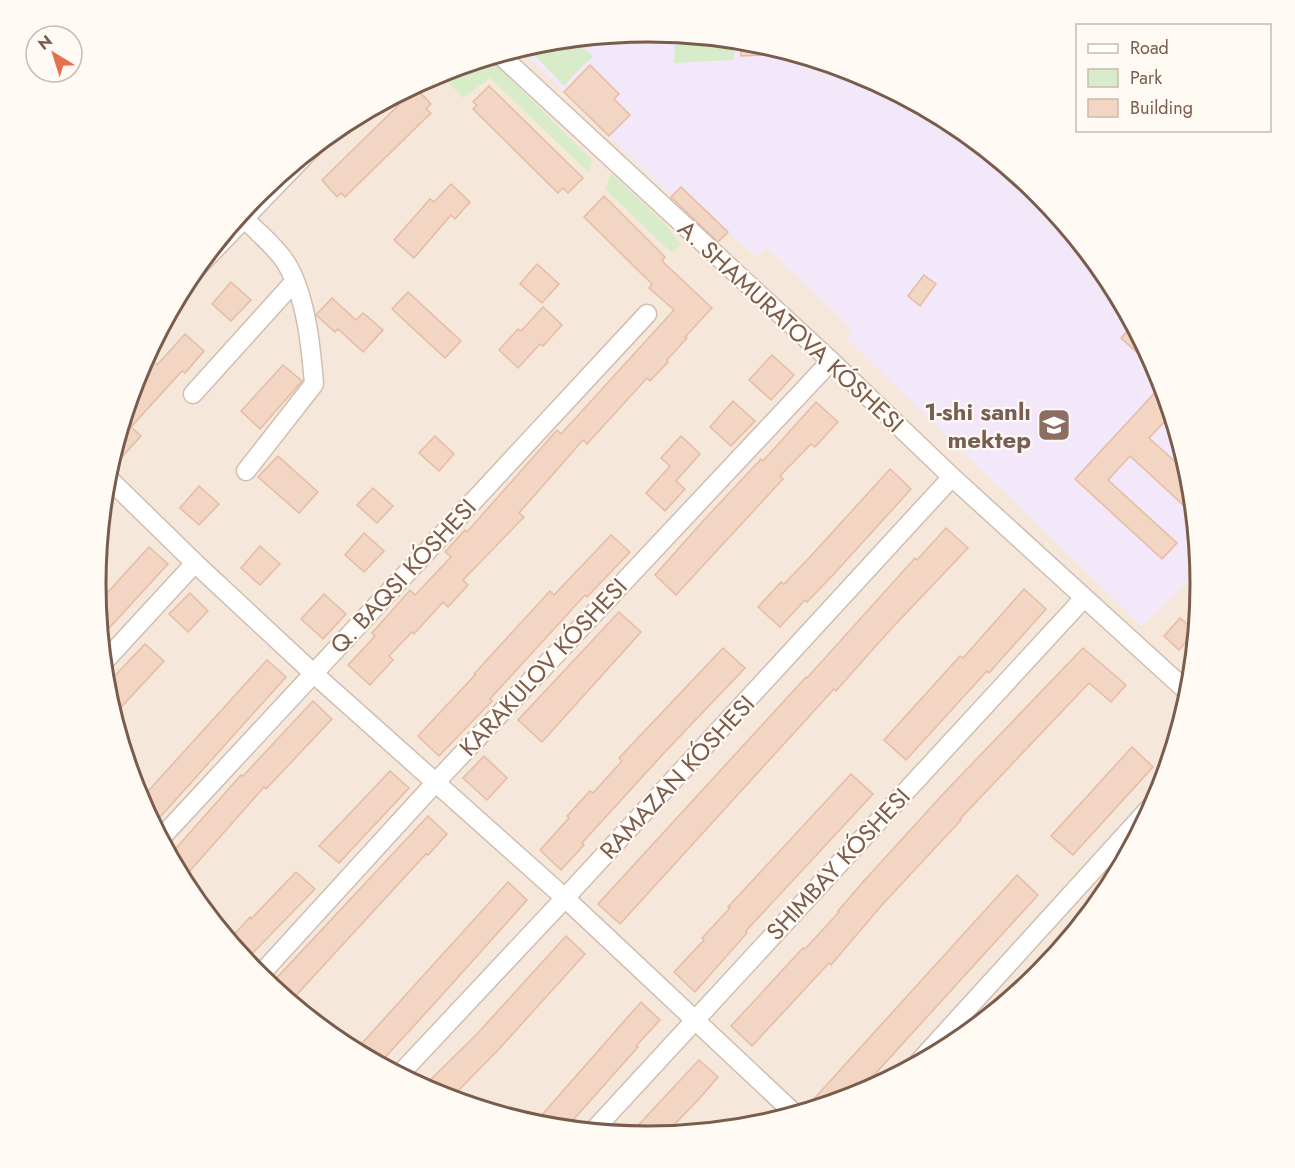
<svg xmlns="http://www.w3.org/2000/svg" width="1295" height="1168" font-family="Jost,sans-serif">
  <rect width="100%" height="100%" fill="#fdf6ec"/>
  <circle fill="#f5e8da" cx="647" cy="585" r="550"/>
  <polygon fill="#f3e8fa" points="648,32 756,42 859,74 955,125 1038,194 1107,277 1158,373 1189,477 1199,571 1142,626 846,338 852,329 766,247 757,257 728,232 718,242 519,48 540,42"/>
  <g fill="#d8ecc9">
    <polygon points="648,32 653,32 652,44 603,45 594,37"/>
    <polygon points="689,36 734,40 734,60 674,63 675,45"/>
    <polygon points="565,40 591,53 592,58 581,67 564,86 526,46 540,42"/>
    <polygon points="489,58 592,160 589,173 490,78 463,98 439,73"/>
    <polygon points="611,173 666,225 681,245 672,253 605,189"/>
  </g>
  <g fill="#f3d5c3" stroke="#e6bba3" stroke-width="1.5">
    <polygon points="740,41 756,42 788,54 741,56"/>
    <polygon points="590,65 619,94 614,99 630,115 609,136 564,92"/>
    <polygon points="489,86 583,178 568,193 563,188 558,193 473,109 477,105 473,102"/>
    <polygon points="416,88 431,104 426,109 431,113 345,197 341,193 337,197 322,180"/>
    <polygon points="451,184 470,202 455,219 451,215 414,258 394,240 430,199 434,202"/>
    <polygon points="681,187 728,232 718,242 671,197"/>
    <polygon points="604,196 665,257 662,261 712,308 685,337 687,338 667,360 668,362 650,381 647,378 587,444 583,440 519,513 524,517 463,580 468,585 448,607 443,602 414,634 412,632 389,656 393,660 370,685 348,665 375,636 372,633 410,590 415,595 451,557 445,552 465,530 467,532 557,430 561,434 674,310 649,288 652,284 584,217"/>
    <polygon points="537,264 559,284 542,303 520,284"/>
    <polygon points="924,275 936,284 920,306 908,296"/>
    <polygon points="231,282 251,300 231,321 212,304"/>
    <polygon points="408,292 461,341 445,358 392,309"/>
    <polygon points="332,298 356,320 363,313 383,330 363,352 338,329 335,332 316,315"/>
    <polygon points="543,307 562,325 543,346 540,344 518,368 499,350 518,329 521,331"/>
    <polygon points="1133,325 1155,367 1154,368 1121,338"/>
    <polygon points="185,334 204,351 185,373 182,371 131,427 141,436 121,458 113,451 133,385 154,362 157,365"/>
    <polygon points="772,355 794,375 771,400 749,380"/>
    <polygon points="283,365 302,381 260,429 241,411"/>
    <polygon points="1162,385 1171,415 1149,438 1189,474 1193,514 1130,456 1108,480 1177,543 1162,559 1075,479"/>
    <polygon points="733,401 755,421 731,446 710,427"/>
    <polygon points="816,402 838,422 815,447 811,444 780,476 783,479 676,595 655,575 703,521 761,459 763,461"/>
    <polygon points="435,436 454,454 439,471 419,453"/>
    <polygon points="681,436 700,454 676,481 685,489 665,511 646,493 670,466 661,458"/>
    <polygon points="278,456 318,492 299,513 258,477"/>
    <polygon points="890,469 911,489 834,574 807,602 805,600 780,627 758,607 781,582 784,584 809,558"/>
    <polygon points="199,486 219,504 199,525 180,508"/>
    <polygon points="373,488 393,506 377,523 357,505"/>
    <polygon points="946,528 968,548 890,630 836,691 834,689 620,924 598,904 806,677 807,678 915,558 917,560"/>
    <polygon points="364,533 384,551 364,572 345,555"/>
    <polygon points="611,535 630,552 587,597 585,595 490,699 492,701 439,756 418,736 475,675 474,674 550,591 554,595"/>
    <polygon points="260,546 280,564 260,585 241,568"/>
    <polygon points="149,547 168,564 100,638 97,604"/>
    <polygon points="1024,589 1046,609 989,673 987,671 906,760 884,740 960,656 963,658"/>
    <polygon points="190,593 208,611 188,632 169,614"/>
    <polygon points="324,594 346,614 323,639 301,619"/>
    <polygon points="619,612 641,632 542,742 518,720"/>
    <polygon points="1180,618 1195,631 1179,650 1164,636"/>
    <polygon points="145,644 164,661 113,716 105,686"/>
    <polygon points="723,648 745,668 664,753 582,843 584,845 561,870 540,850 569,818 567,816 590,791 593,793 622,761 619,758"/>
    <polygon points="1083,648 1126,685 1111,702 1089,683 960,819 961,820 882,905 831,965 829,963 752,1046 731,1026 803,948 805,949 839,912 838,911 862,883 944,793"/>
    <polygon points="267,660 286,677 153,825 140,800"/>
    <polygon points="313,701 332,719 266,789 264,787 182,880 169,856 241,775 243,776"/>
    <polygon points="1132,747 1153,767 1073,855 1051,836"/>
    <polygon points="484,756 507,778 487,800 463,778"/>
    <polygon points="390,771 409,788 339,863 319,846"/>
    <polygon points="851,774 873,794 746,931 747,933 695,992 674,972 704,940 702,938 730,908 728,907"/>
    <polygon points="428,816 447,834 428,855 426,854 290,1002 270,985"/>
    <polygon points="296,872 315,889 245,961 230,942 232,941 230,939 250,917 251,919"/>
    <polygon points="1017,875 1038,895 855,1096 818,1107 812,1101"/>
    <polygon points="508,882 527,900 443,994 379,1064 355,1051"/>
    <polygon points="566,936 585,954 499,1049 454,1095 453,1093 448,1098 423,1087 477,1034"/>
    <polygon points="641,1002 660,1020 636,1046 638,1047 566,1128 534,1124"/>
    <polygon points="699,1060 718,1077 699,1099 664,1135 647,1136 629,1135"/>
  </g>
  <g fill="none" stroke-linecap="round" stroke-linejoin="round">
    <g stroke="#d1beb0" stroke-width="21">
      <g id="minor">
        <polyline points="499,54 831,361 952,477 1189,693"/>
        <path d="M245,219C257,232 277,248 286,263C306,295 311,347 314,384L246,471"/>
        <polyline points="188,277 312,148"/>
        <polyline points="193,394 294,282"/>
        <polyline points="106,476 195,563 313,673 565,898 795,1114"/>
        <polyline points="103,663 195,563"/>
        <polyline points="160,839 647,314"/>
        <polyline points="259,976 436,782 831,361"/>
        <polyline points="917,1064 1155,802"/>
        <polyline points="399,1075 565,898 952,477"/>
        <polyline points="593,1131 1084,598"/>
      </g>
    </g>
    <use href="#minor" stroke="#fff" stroke-width="18"/>
  </g>
  <defs>
    <g id="school-square" transform="scale(1.725)"><rect x="-9" y="-9" width="18" height="18" rx="4" fill="#8d6e63" stroke="#fffaf3"/><path d="M0-5L7-2L0 1L-7-2ZM-4 1L0 2.5L4 1V4Q0 6-4 4Z" fill="#fff"/></g>
  </defs>
  <g fill-rule="evenodd">
    <use href="#school-square" x="1054" y="425"/>
  </g>
  <g text-anchor="middle" dominant-baseline="central" stroke-width="4.5" stroke-linejoin="round" paint-order="stroke">
    <g font-size="24" fill="#7a5c4d" stroke="#fffaf3">
      <text transform="translate(791 326) rotate(43)">A. SHAMURATOVA KÓSHESI</text>
      <text transform="translate(403 576) rotate(-47)">Q. BAQSI KÓSHESI</text>
      <text transform="translate(543 667) rotate(-47)">KARAKULOV KÓSHESI</text>
      <text transform="translate(677 777) rotate(-47)">RAMAZAN KÓSHESI</text>
      <text transform="translate(838 864) rotate(-47)">SHIMBAY KÓSHESI</text>
    </g>
    <g font-size="24" font-weight="bold" fill="#785e54" stroke="#fffaf3" text-anchor="end">
      <text x="1031" y="411">1-shi sanlı<tspan x="1031" dy="28">mektep</tspan></text>
    </g>
  </g>
  <path d="M0 0H1295V1168H0ZM106 584a542 542 0 1 1 1084 0a542 542 0 1 1-1084 0Z" fill="#fffaf3" fill-rule="evenodd"/>
  <path fill="none" stroke="#7a5c4d" stroke-width="3" d="M106 584a542 542 0 1 1 1084 0a542 542 0 1 1-1084 0Z"/>
  <rect x="1076" y="24" width="195" height="108" fill="#fffaf3" stroke="#cabbb1" stroke-width="1.5"/>
  <rect x="1088" y="44" width="30" height="9" fill="#ffffff" stroke="#cabbb1" stroke-width="1.5"/>
  <text x="1130" y="54" font-size="18" fill="#7a5c4d">Road</text>
  <rect x="1088" y="69" width="30" height="18" fill="#d8ecc9" stroke="#cabbb1" stroke-width="1.5"/>
  <text x="1130" y="84" font-size="18" fill="#7a5c4d">Park</text>
  <rect x="1088" y="99" width="30" height="18" fill="#f3d5c3" stroke="#cabbb1" stroke-width="1.5"/>
  <text x="1130" y="114" font-size="18" fill="#7a5c4d">Building</text>
  <g transform="translate(54 54) rotate(322)"><circle r="28" fill="#fffaf3" stroke="#cabbb1" stroke-width="1.5"/>
  <path d="M0-4.5L10 22L0 15L-10 22Z" fill="#e76f51"/>
  <text y="-9" font-size="16" font-weight="bold" text-anchor="middle" fill="#7a5c4d">N</text>
  </g>
</svg>
